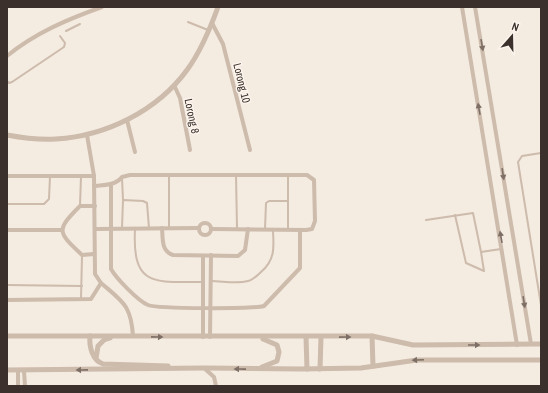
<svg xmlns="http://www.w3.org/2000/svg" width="548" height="393" font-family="'Archivo Narrow',sans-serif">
  <rect width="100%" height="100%" fill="#f4ebe1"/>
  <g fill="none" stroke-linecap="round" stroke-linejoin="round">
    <g stroke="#cdbbac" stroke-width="2">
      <polyline points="188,22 208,30"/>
      <polyline points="66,31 80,24"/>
      <polyline points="7,81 9,83 12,82 64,47 65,43 60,36"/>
      <polyline points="541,153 522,156 518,162 541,305"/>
      <polyline points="236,175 237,228"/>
      <polyline points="288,175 288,229"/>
      <polyline points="169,176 169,228"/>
      <polyline points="122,178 123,200"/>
      <polyline points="7,204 44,204 49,199 50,176"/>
      <polyline points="80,205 81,177"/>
      <polyline points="455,215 466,263 484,271 481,252"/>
      <polyline points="426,220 473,213 481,252 501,249"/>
      <polyline points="122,228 123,200 143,201 147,203 149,228"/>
      <path d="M135,229C132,287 154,282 202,282"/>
      <polyline points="265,229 266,203 269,201 288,201"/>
      <path d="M211,281C222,281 237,284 248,281C253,280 257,276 261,272C275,260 274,248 273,231"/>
      <polyline points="7,285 82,286"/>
      <polyline points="81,299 82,256"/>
    </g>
    <g stroke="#cdbbac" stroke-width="4">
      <polyline points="462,7 517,345"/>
      <polyline points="475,7 531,344"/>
      <polyline points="212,23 223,44 250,150"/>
      <path d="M7,56C35,33 68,19 102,7"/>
      <polyline points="174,85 180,98 190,150"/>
      <polyline points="127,120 135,152"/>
      <polyline points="7,176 94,176"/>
      <path d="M111,184V269C116,278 138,301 148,305C158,309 253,309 264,306L300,268V230"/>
      <path d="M94,186C105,185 116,185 122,177L130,175H307L314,180L315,221L312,229L306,230L212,229"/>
      <circle cx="205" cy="229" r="6"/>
      <path d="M162,228C163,239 161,251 173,255L238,256L245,250L248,229"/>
      <polyline points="95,229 199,228"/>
      <polyline points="7,230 62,230"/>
      <path d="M94,254L82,255C58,232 55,231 80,206H95"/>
      <polyline points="203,256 203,337"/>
      <path d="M101,283C123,302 131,305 133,336"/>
      <polyline points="7,300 91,299 101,283 95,274 94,176 87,135"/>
      <polyline points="210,337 211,255"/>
      <polyline points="204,368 214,377 216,386"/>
      <polyline points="18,370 18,386"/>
      <polyline points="24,371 25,386"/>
    </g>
    <g stroke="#cdbbac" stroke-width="5">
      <path d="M7,135C23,138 40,140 56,139C106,136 157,111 187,70C201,51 210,29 218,7"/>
      <polyline points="7,336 372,336 413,345 541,344"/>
      <path d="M90,336C89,346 92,360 103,364L168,366"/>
      <polyline points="372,336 373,366"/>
      <polyline points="306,337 307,369"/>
      <polyline points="96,358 98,346 104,340 110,338"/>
      <polyline points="262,367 277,361 279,352 277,345 263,339"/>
      <polyline points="320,369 321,337"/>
      <polyline points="7,370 204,368 301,369 361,368 417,360 541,360"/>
    </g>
  </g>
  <defs><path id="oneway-solid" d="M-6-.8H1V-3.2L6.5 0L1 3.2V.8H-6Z"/></defs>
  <g fill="#7d6f65">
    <use href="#oneway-solid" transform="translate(482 45) rotate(80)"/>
    <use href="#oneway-solid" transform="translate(479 109) rotate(-100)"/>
    <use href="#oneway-solid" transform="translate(503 174) rotate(81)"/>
    <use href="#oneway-solid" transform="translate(501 237) rotate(-100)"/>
    <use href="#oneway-solid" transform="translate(524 302) rotate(81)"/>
    <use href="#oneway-solid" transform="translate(157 337) rotate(1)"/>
    <use href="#oneway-solid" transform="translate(345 337) rotate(-1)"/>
    <use href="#oneway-solid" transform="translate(474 345)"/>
    <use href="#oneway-solid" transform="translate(418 360) rotate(177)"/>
    <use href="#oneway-solid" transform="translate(240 369) rotate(-179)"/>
    <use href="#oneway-solid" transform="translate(82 370) rotate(179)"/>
  </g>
  <g text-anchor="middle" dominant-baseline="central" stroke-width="3" stroke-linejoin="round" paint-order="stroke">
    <g font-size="11" fill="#3b302b" stroke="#fbf5ee">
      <text transform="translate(242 83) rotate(76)">Lorong 10</text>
      <text transform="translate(192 116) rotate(78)">Lorong 8</text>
    </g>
  </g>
  <rect width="548" height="393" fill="none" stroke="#3b302b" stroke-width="16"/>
  <g transform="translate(512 36) rotate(20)" stroke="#fbf5ee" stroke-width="3" paint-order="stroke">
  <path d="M0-3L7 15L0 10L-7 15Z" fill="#3b302b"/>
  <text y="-6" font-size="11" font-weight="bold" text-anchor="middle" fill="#3b302b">N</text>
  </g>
</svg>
